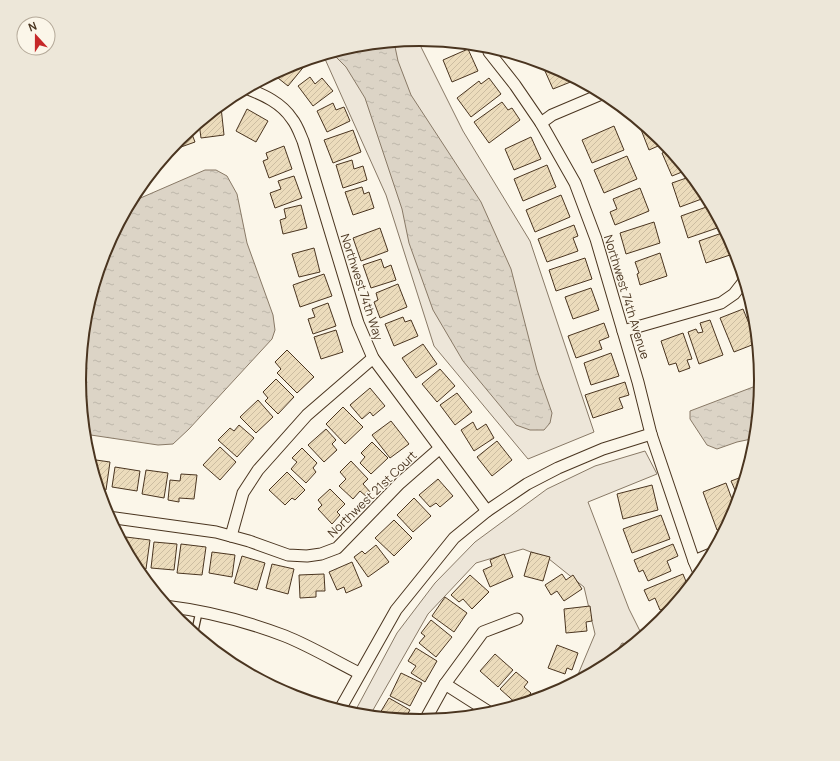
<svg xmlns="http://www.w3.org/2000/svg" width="840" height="761" font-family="Manrope,sans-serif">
  <defs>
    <pattern id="water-ripples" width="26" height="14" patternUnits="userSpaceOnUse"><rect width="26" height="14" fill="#dcd4c6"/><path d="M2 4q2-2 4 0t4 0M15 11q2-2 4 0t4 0" fill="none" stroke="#beb7aa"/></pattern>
    <pattern id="building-hatch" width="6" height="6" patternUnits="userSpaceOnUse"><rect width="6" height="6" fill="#ecdcbc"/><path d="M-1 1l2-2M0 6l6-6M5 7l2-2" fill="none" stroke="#ccbda1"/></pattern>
  </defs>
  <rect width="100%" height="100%" fill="#fbf6e9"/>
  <g fill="#ede6d9" stroke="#887966">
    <polygon points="417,39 463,131 530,241 594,432 528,459 434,346 386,195 325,59 319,56 354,46"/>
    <polygon points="645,451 657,474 588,502 629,609 643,637 610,665 574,684 595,634 584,587 549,559 523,549 476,563 428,614 369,717 353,715 397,633 435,583 475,542 547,489 595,466"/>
  </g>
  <g fill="url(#water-ripples)" stroke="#887966">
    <polygon points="394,42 398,61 411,95 481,202 511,269 537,370 552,413 550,423 544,430 530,430 516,425 463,361 433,310 409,243 402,209 365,98 346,67 331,52 354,46"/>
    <polygon points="205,170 216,170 227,176 237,194 247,243 273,315 275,330 272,339 189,429 173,444 158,445 84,434 79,380 85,314 105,250 129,203"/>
    <polygon points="761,384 756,438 737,442 717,449 707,445 690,419 690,411"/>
    <polygon points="622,643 631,645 632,646 608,665"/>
  </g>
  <g fill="url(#building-hatch)" stroke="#4a3520">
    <polygon points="428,40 446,42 428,43"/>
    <polygon points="468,49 478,71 452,82 443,60"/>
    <polygon points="302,61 306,64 288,86 273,74 290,65"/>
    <polygon points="541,62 551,65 571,76 573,81 553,89"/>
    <polygon points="310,77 315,84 322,78 333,91 313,106 298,86"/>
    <polygon points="489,78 501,94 471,117 457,98 479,81 481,84"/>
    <polygon points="502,102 508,110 512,108 520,120 489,143 474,122"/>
    <polygon points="333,103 336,110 344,107 350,121 327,132 317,111"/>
    <polygon points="217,107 221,107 224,135 201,138 199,123"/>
    <polygon points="247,109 268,121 256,142 236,131"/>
    <polygon points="614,126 624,150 592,163 582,140"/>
    <polygon points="645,126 662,139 665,143 649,150 640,127"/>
    <polygon points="190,129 195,142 181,147 179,142 175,143"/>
    <polygon points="353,130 361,152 333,163 324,140"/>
    <polygon points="531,137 541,159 514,170 505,149"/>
    <polygon points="284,146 292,169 269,178 263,161 268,159 266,153"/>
    <polygon points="670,150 687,170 672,176 662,153"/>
    <polygon points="627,156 637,179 604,193 594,170"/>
    <polygon points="352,160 354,169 363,166 367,180 343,188 336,165"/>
    <polygon points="547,165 556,187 523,201 514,179"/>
    <polygon points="294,176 302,198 275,208 270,193 281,189 278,181"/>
    <polygon points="692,176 704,191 707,197 680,207 672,183"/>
    <polygon points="362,187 364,194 369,192 374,208 353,215 345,192"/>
    <polygon points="640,188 649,211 615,225 610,212 617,209 613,199"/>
    <polygon points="561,195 570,217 535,232 526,210"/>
    <polygon points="301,205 307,228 283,234 280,220 286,218 284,209"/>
    <polygon points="712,205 723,226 688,238 681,216"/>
    <polygon points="654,222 660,243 626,254 620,233"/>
    <polygon points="574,225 578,236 573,238 578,251 547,262 538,239"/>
    <polygon points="380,228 388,251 361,261 353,238"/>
    <polygon points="725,232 733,254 706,263 699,241"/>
    <polygon points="314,248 320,272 299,277 292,254"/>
    <polygon points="660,253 667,276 640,285 637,274 639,273 635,262"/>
    <polygon points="585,258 592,279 556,291 549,270"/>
    <polygon points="381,259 384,268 391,265 396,280 371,288 363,265"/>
    <polygon points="324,274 332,296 300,307 293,285"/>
    <polygon points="398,284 407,307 380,318 374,302 378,300 376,293"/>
    <polygon points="591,288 599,310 573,319 565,297"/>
    <polygon points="328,303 336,326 313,334 308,319 315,317 312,309"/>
    <polygon points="743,309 757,343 734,352 720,318"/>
    <polygon points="403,317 405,322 411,320 418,336 394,346 385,324"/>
    <polygon points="710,320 723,355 699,364 688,332 696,329 698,333 703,332 700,323"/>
    <polygon points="604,323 609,337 599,341 602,349 576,358 568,336"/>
    <polygon points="336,330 343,352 321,359 314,337"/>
    <polygon points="683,333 692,359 687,360 690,368 679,372 676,363 669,365 661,341"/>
    <polygon points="423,344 437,364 416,378 402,358"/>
    <polygon points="287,350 314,377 297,393 277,373 281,369 275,362"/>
    <polygon points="611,353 619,376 591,385 584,363"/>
    <polygon points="440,369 455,386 437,402 422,384"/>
    <polygon points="276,379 294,397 278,414 265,401 268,398 263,392"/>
    <polygon points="625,382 629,395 619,398 623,408 593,418 585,395"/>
    <polygon points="370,388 385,406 373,416 370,412 362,419 350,405"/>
    <polygon points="457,393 472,412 455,425 440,405"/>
    <polygon points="258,400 273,417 256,433 240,417"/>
    <polygon points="343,407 363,427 345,444 326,424"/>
    <polygon points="391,421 409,444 390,458 372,435"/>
    <polygon points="473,422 477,430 486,424 494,438 474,451 461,430"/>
    <polygon points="239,425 254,438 237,457 218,440 230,428 234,431"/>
    <polygon points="326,429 336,440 332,444 337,450 324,462 308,445"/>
    <polygon points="497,441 512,460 492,476 477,457"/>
    <polygon points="372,442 388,458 371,474 360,463 365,457 361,453"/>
    <polygon points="220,447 236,462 220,480 203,465"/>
    <polygon points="302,448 317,463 313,468 316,472 306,483 291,469 297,462 292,458"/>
    <polygon points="89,459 110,462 106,490 98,489"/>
    <polygon points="351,461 368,479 363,484 371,493 367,497 360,491 353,499 339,486 346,479 340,472"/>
    <polygon points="115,467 140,471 137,491 112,487"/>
    <polygon points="146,470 168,473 164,498 142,494"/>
    <polygon points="287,472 305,490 295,500 292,498 285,505 269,490"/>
    <polygon points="181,474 197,475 194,499 179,498 179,502 168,500 170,480 180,481"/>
    <polygon points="747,475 739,499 731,481"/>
    <polygon points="438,479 453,496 440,507 436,503 430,507 419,495"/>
    <polygon points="726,483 736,510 728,526 717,530 703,492"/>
    <polygon points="652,485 658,510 623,519 617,494"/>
    <polygon points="330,489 345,504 337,512 340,515 332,524 318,509 322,505 318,500"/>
    <polygon points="414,498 431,516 413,532 397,515"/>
    <polygon points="661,515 670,539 632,553 623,529"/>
    <polygon points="394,520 412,538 394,556 375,538"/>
    <polygon points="126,537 150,540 146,569 135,568 124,548"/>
    <polygon points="154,542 177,544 174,570 151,568"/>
    <polygon points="181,544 206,547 202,575 177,573"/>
    <polygon points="673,544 678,556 667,561 671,571 648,581 643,570 639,572 634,560"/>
    <polygon points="376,545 389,562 368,577 354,557 362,551 365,554"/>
    <polygon points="212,552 235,555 232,577 209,573"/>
    <polygon points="531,552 550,557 543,581 524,576"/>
    <polygon points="504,554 513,577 490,587 483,570 492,566 490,560"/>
    <polygon points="242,556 265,563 257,590 234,583"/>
    <polygon points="352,562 362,586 346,593 344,587 337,590 329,572"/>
    <polygon points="272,564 294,569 288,594 266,588"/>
    <polygon points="324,574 325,591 316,591 316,597 300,598 299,575"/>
    <polygon points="562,574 566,580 573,575 582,589 564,601 557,591 551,595 545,585"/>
    <polygon points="683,574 689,589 677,604 660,610 655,598 649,601 644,590"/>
    <polygon points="470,575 489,592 472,609 463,599 459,602 451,595"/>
    <polygon points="445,597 467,613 454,632 432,616"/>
    <polygon points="590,606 592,621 586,622 587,631 566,633 564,609"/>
    <polygon points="431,620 452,637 436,657 419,643 425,636 421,633"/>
    <polygon points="557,645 578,653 572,670 567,668 565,674 548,668"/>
    <polygon points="416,648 437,661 425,682 411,673 416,666 408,661"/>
    <polygon points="495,654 513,670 498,687 480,671"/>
    <polygon points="516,672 528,682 524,687 531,693 519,706 500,689"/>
    <polygon points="401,673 422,683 410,706 390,696"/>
    <polygon points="389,698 410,710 404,720 386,719 387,716 380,713"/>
  </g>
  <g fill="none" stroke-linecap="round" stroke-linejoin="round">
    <g stroke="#4a3520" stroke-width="8">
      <polyline id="lane" points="194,635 199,612"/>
    </g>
    <g stroke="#4a3520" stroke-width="13">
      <g id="street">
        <polyline points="487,46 489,52 515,85 541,123 575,183 596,239 638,382 651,434 694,561 700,575"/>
        <path d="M246,88C263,95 281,102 292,119C297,125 300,134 303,141L358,323L373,358L487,511"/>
        <polyline points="541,123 552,115 604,93"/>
        <polyline points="623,331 721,303 734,294 745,280"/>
        <polyline points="108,517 216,532 249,541 288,555 307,556 321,554 337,548 400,483 440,448"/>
        <polyline points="231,536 243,493 258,470 307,415 373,358"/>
        <polyline points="694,561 713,553"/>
        <path d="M165,606C206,611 246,621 285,636C310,646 335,661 359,673"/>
        <polyline points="445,684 492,714"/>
        <polyline points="339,711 396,610 454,538 487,511 527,484 558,468 603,449 651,434"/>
        <polyline points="424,722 445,684 483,632 517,619"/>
      </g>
    </g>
    <use href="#lane" stroke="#fbf6e9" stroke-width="5.5"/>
    <use href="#street" stroke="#fbf6e9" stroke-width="11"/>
  </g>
  <g text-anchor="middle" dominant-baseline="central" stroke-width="3" stroke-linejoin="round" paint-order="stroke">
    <g font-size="12" fill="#4a3520" stroke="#fbf6e9">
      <text transform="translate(362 287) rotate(72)">Northwest 74th Way</text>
      <text transform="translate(627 297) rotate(73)">Northwest 74th Avenue</text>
      <text transform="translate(372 494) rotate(-44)">Northwest 21st Court</text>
    </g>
  </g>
  <path d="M0 0H840V761H0ZM86 380a334 334 0 1 1 668 0a334 334 0 1 1-668 0Z" fill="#ede7d9" fill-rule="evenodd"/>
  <path fill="none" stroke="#4a3520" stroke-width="2" d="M86 380a334 334 0 1 1 668 0a334 334 0 1 1-668 0Z"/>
  <g transform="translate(36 36) rotate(339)"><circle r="19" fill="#fbf6e9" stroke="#b4a999"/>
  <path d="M0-3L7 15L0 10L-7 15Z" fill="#c62828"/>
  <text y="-6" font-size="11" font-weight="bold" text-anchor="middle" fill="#4a3520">N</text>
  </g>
</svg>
